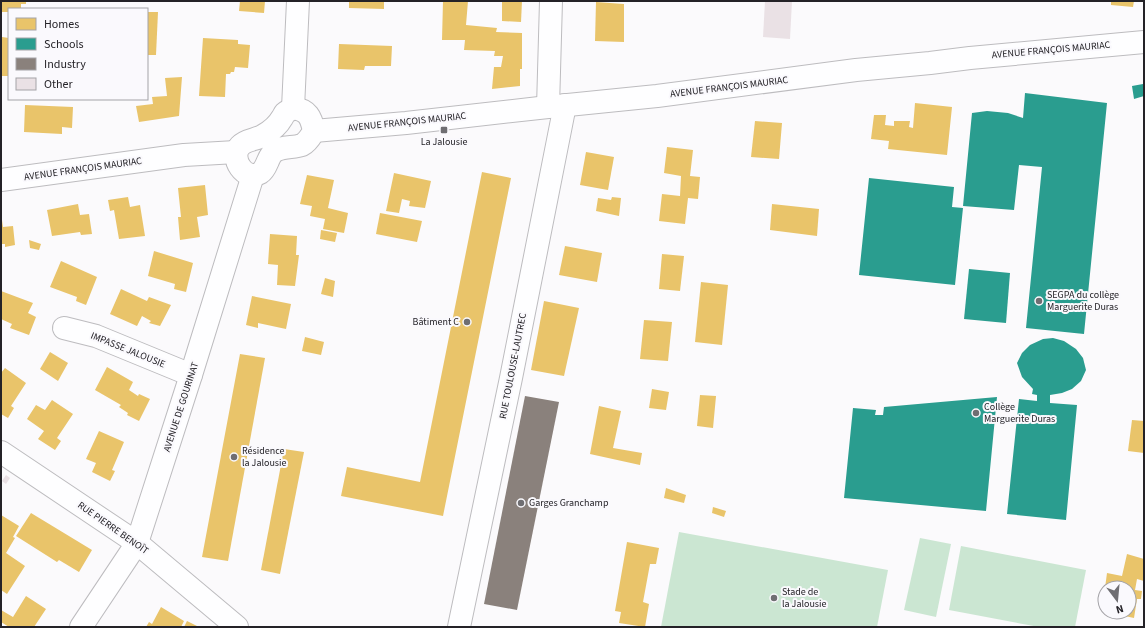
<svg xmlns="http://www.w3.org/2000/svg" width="1145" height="628" font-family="'Source Sans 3',sans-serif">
  <rect width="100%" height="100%" fill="#fbfafc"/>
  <g fill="#cbe6d2">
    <polygon points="679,532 888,570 877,627 661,627"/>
    <polygon points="920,538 951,544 936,617 904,610"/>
    <polygon points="961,546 1086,570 1075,627 1039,627 949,610"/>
  </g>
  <g fill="#e9c46a">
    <polygon points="1,1 26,1 26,4 21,4 21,9 9,9 9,12 1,12"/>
    <polygon points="240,1 265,1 264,13 239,11"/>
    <polygon points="349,1 384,1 384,9 349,8"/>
    <polygon points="443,1 468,1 466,25 497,28 496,32 522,33 522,69 520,69 520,86 492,89 494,67 501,67 503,56 494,56 495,51 464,50 465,40 442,40"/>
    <polygon points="502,1 522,1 521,22 502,21"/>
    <polygon points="1111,1 1134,1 1133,7 1111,5"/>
    <polygon points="596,2 624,4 624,42 595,41"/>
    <polygon points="147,12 158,12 156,55 147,55"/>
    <polygon points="2,37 9,38 9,76 1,76"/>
    <polygon points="203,38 238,40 238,44 250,45 248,68 235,67 234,72 231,72 230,74 226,74 225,97 199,96"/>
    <polygon points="339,44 392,46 391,66 365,66 364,70 338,69"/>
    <polygon points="182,77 179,116 139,122 136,106 153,104 152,97 167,96 165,78"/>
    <polygon points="915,103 952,107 947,155 888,149 889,141 871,139 874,115 886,115 885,125 894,126 894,121 910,121 909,127 913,128"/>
    <polygon points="25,105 73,107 72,128 62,127 62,134 24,132"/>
    <polygon points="755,121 782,123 779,159 751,157"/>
    <polygon points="667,147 693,150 690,176 700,177 698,199 688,198 685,224 659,221 662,194 680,196 681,176 664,173"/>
    <polygon points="586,152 614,157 608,190 580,185"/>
    <polygon points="482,172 511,178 443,516 341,496 347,467 420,482"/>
    <polygon points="394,173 431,181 425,208 409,206 410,201 402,199 399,213 386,211"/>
    <polygon points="307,175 334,180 328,208 348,213 344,233 323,229 325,219 310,216 312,206 300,204"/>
    <polygon points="205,185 208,215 197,217 200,237 180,240 178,217 181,217 178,188"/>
    <polygon points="128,197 130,207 140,205 145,236 119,239 114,210 110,211 108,200"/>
    <polygon points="612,197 621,198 619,216 596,211 598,198 611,200"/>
    <polygon points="78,204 80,215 89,214 92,234 81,235 80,232 52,236 47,210"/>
    <polygon points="772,204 819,209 817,236 770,230"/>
    <polygon points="380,213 422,221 417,242 376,234"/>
    <polygon points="1,220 2,220 3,227 13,226 15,245 5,247 5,244 1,244"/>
    <polygon points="321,230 337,233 335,242 320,239"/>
    <polygon points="270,234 297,236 296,255 299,255 295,286 277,285 278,265 268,264"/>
    <polygon points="29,240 41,244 39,250 30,248"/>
    <polygon points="565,246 602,253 597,282 559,275"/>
    <polygon points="154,251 193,263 186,292 174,289 175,284 148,276"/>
    <polygon points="662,254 684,256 680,291 659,289"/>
    <polygon points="61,261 97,277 86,305 76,301 77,297 50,287"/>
    <polygon points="325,278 335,281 333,297 321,294"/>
    <polygon points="701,282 728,285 722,345 695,342"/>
    <polygon points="121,289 147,301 149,297 171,305 160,326 149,323 151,321 142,316 137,326 110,314"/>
    <polygon points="1,291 33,303 28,313 36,317 29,335 10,328 12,324 1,319"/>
    <polygon points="252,296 291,304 286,329 258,323 258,328 246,325"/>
    <polygon points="544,301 579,308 564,376 531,370"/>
    <polygon points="644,320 672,322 668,361 640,359"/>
    <polygon points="305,337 324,342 321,355 302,351"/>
    <polygon points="50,352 68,363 58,381 40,369"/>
    <polygon points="240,354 265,358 228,561 202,557"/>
    <polygon points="107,367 133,382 129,390 138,396 139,394 150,399 139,421 127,415 128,413 119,407 121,405 95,390"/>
    <polygon points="5,368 26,383 11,406 14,408 8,418 1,414 1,373"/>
    <polygon points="652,389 669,392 666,410 649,408"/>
    <polygon points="700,395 716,396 713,428 697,426"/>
    <polygon points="52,400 73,414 57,438 61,441 55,450 38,439 44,431 27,419 36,405 45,410"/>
    <polygon points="599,406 621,411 613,448 642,453 640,465 590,454"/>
    <polygon points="1132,420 1144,421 1144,453 1128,451"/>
    <polygon points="99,431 124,442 112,470 115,471 110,481 92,472 96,463 86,459"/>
    <polygon points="284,449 304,452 280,574 261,570"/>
    <polygon points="666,488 686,495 684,503 664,498"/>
    <polygon points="713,507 726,511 724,517 712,513"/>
    <polygon points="31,513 92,550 79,572 59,560 57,562 16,536"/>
    <polygon points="1,515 19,526 13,537 15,538 6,553 25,566 7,594 1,590"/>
    <polygon points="627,542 659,548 656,564 650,564 643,602 649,604 645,627 619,623 621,612 615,611"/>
    <polygon points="1127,554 1144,559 1144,581 1137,579 1135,590 1142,591 1141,599 1137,599 1134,618 1111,613 1112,612 1129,612 1129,588 1105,588 1107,573 1122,576"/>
    <polygon points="26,596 46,609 34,627 9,627 1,622 1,610 13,617"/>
    <polygon points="161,607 184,621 181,627 146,627 149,622 152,624"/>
    <polygon points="187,621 199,627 184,627"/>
  </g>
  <g fill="#2a9d8f">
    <polygon points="1143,84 1144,96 1134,99 1132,86"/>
    <polygon points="1025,93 1107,103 1084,334 1026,328 1042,167 1019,165 1014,210 963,206 972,113 987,111 1008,113 1023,118"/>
    <polygon points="869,178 954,187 952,207 963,208 955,285 859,275"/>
    <polygon points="969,269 1010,273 1006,323 964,319"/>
    <polygon points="1053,338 1064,341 1076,349 1083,358 1086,370 1081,381 1072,389 1062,393 1050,395 1050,403 1077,405 1066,520 1007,514 1019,399 1037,401 1037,395 1032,394 1033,389 1022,377 1017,363 1022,353 1030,345 1043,339"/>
    <polygon points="997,397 986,511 844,498 853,408 876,410 875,415 883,415 884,407"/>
  </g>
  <polygon fill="#8a817c" points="525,396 559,402 517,610 484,604"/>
  <g fill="#eae1e5">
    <polygon points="765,1 792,1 790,39 763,37"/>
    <polygon points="6,475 10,478 6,484 2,481"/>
  </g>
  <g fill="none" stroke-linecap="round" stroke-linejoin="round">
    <g stroke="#bdbcbf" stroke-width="24">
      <g id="minor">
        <polyline points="548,107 551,1"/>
        <path d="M293,108C308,110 311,117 314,131C311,136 308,142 302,145C294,148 283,146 275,151C267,156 268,168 260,173C245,182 229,158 240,146C246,139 257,140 264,135C271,131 278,125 282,118C283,117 284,114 285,113C287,111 291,110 293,108Z"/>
        <polyline points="293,108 298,1"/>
        <polyline points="314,131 406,123 548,107 657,96 856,70 930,63 970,58 1144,42"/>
        <polyline points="1,180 184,155 236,152"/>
        <polyline points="64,328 96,336 191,375"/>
        <polyline points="1,452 137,543 237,627"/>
        <polyline points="81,627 137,543 191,375 253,175"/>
        <polyline points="459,627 511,378 565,105"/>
      </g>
    </g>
    <use href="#minor" stroke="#fefeff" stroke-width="22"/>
  </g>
  <g fill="#6f6e72" stroke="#faf9fd" stroke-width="1.5">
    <rect x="440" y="126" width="8" height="8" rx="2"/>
    <circle cx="1039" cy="301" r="4"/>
    <circle cx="467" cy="322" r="4"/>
    <circle cx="976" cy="413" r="4"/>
    <circle cx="234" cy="457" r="4"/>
    <circle cx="521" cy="503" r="4"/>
    <circle cx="774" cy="598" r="4"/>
  </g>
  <g text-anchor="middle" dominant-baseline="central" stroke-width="4" stroke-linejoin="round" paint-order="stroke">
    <g font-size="10" fill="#242227" stroke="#faf9fd">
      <text transform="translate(1051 50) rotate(-5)">AVENUE FRANÇOIS MAURIAC</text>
      <text transform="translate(729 87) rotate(-7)">AVENUE FRANÇOIS MAURIAC</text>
      <text transform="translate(407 122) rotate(-6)">AVENUE FRANÇOIS MAURIAC</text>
      <text transform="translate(83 169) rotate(-8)">AVENUE FRANÇOIS MAURIAC</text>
      <text transform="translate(128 350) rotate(22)">IMPASSE JALOUSIE</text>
      <text transform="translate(513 366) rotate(-79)">RUE TOULOUSE-LAUTREC</text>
      <text transform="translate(181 407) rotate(-72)">AVENUE DE GOURINAT</text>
      <text transform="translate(113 528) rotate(35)">RUE PIERRE BENOÎT</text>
    </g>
    <g font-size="10" fill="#242227" stroke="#faf9fd" text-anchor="start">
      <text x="444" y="142" text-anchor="middle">La Jalousie</text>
      <text x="1047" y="295">SEGPA du collège<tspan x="1047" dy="12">Marguerite Duras</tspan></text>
      <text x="459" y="322" text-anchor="end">Bâtiment C</text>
      <text x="984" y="407">Collège<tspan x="984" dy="12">Marguerite Duras</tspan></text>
      <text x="242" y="451">Résidence<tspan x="242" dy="12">la Jalousie</tspan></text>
      <text x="529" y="503">Garges Granchamp</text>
      <text x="782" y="592">Stade de<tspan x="782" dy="12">la Jalousie</tspan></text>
    </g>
  </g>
  <rect width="1145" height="628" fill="none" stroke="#242227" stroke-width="4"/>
  <rect x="8" y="8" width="140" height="92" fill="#faf9fd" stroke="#a4a3a7"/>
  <rect x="16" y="18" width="20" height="12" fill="#e9c46a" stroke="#a4a3a7"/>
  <text x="44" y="28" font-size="12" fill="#242227">Homes</text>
  <rect x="16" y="38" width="20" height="12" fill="#2a9d8f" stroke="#a4a3a7"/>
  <text x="44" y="48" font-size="12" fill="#242227">Schools</text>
  <rect x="16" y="58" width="20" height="12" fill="#8a817c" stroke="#a4a3a7"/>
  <text x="44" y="68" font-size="12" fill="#242227">Industry</text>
  <rect x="16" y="78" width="20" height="12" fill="#eae1e5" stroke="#a4a3a7"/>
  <text x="44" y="88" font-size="12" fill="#242227">Other</text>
  <g transform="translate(1117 600) rotate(164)"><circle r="19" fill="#faf9fd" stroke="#a4a3a7"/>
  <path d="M0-3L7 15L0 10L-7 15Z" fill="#6f6e72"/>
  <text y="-6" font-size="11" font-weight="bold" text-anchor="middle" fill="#242227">N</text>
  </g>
</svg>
